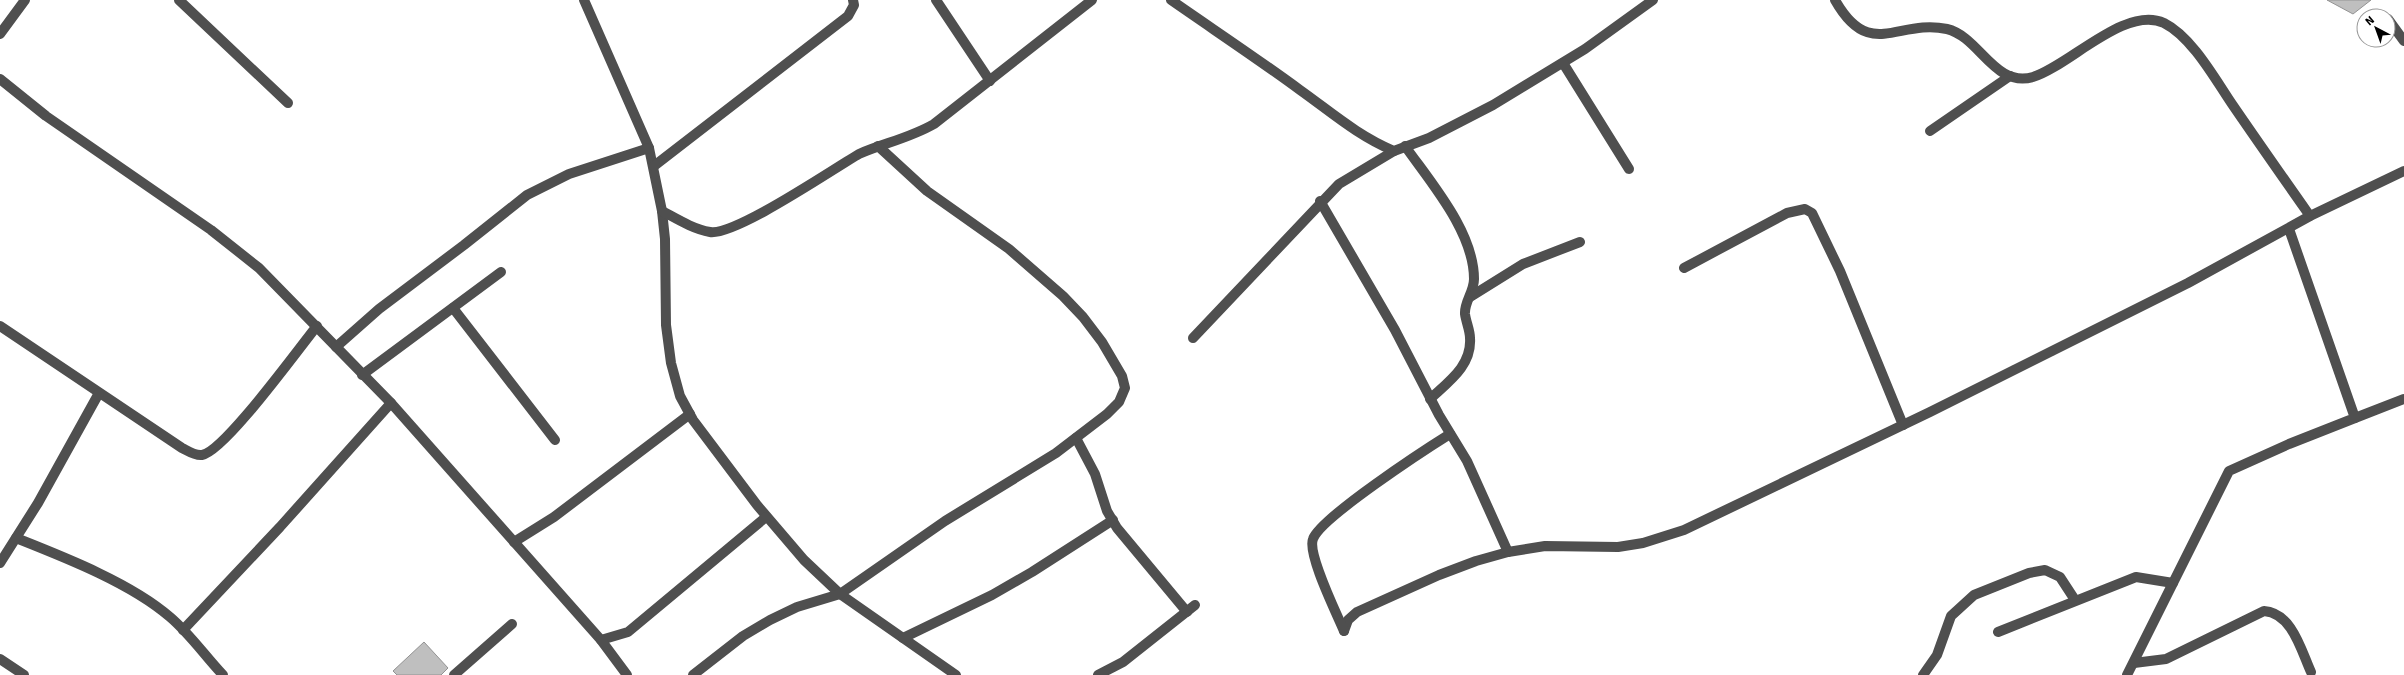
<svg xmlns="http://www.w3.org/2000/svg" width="2404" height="675" font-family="Signika,sans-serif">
  <rect width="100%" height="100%" fill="#fff"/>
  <g fill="#bfbfbf" stroke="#939393">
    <polygon points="2327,0 2371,0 2353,14"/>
    <polygon points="424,642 448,668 441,675 397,675 393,671"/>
  </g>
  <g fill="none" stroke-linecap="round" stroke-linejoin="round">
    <g stroke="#4f4f4f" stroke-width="10">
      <polyline points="179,0 288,103"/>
      <polyline points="584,0 649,148 662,211 665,239 666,325 671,363 680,396 693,420 757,505 804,560 840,594 956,675"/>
      <polyline points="936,0 990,81"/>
      <path d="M1171,0C1214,30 1258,59 1300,90C1331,112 1358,136 1394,151L1429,138L1493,105L1585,49L1653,0"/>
      <path d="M1835,0C1870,62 1898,18 1947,29C1980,37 1994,88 2033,77C2069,66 2125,5 2164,23C2192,37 2215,79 2232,104C2258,142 2284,179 2310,216"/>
      <polyline points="2388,19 2404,41"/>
      <polyline points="0,34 25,0"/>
      <polyline points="1563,63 1629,169"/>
      <polyline points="0,79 46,116 211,230 259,268 391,403 601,640 628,632 766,517"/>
      <polyline points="1930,131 2010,76"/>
      <path d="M1405,146C1431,183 1474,232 1474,279C1474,292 1464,302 1465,314C1466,322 1470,330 1470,338C1472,366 1448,382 1430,399"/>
      <polyline points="654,166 848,16 854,5 853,0"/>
      <polyline points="1320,201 1395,330 1439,415 1467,461 1508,552"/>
      <path d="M662,211C677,219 693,229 710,232C735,236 833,169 859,154C884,143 910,138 934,124L1092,0"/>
      <polyline points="1684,268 1787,213 1805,209 1812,213 1840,271 1903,425"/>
      <polyline points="1470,297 1523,264 1580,242"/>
      <polyline points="453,308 555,440"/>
      <path d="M0,326L182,448C188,451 195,456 202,455C224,452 299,348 317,326"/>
      <polyline points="1193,338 1339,184 1394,151"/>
      <polyline points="336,347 379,309 464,245 527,195 569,174 649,148"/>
      <polyline points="362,375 501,272"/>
      <polyline points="2355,418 2404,399"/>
      <polyline points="1076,438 1095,474 1107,511 1117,528 1187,612"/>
      <path d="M16,538C64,557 131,583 170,617C190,634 205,656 223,675"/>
      <polyline points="514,542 554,517 690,414"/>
      <polyline points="0,563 38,503 99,393"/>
      <polyline points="183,630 280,527 391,403"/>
      <polyline points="1344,631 1348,620 1357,612 1439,575 1476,561 1508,552 1545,546 1618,547 1643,543 1684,530 1930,412 2188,283 2310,216 2404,171"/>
      <path d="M1344,631C1337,614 1307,554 1313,539C1320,518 1426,449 1450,434"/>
      <polyline points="1998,632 2136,577 2173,583"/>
      <polyline points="903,638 992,595 1032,572 1113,520"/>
      <polyline points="601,640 627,675"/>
      <polyline points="0,659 24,675"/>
      <path d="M2134,663L2166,659L2264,611C2292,613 2301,650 2311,672"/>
      <polyline points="454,675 512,624"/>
      <polyline points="693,675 743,636 770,620 797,607 840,594 945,521 1056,453 1107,414 1119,402 1125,388 1122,376 1102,342 1083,317 1063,296 1009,249 927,191 878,146"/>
      <polyline points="1098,675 1123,662 1195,605"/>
      <polyline points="1923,675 1937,655 1951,616 1974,595 2029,573 2045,570 2060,577 2075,600"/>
      <polyline points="2127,675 2229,471 2289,444 2355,418 2289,229"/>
    </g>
  </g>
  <g transform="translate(2376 28) rotate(319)"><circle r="19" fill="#ffffff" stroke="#999999"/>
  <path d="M0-3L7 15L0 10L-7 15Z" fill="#000000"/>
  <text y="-6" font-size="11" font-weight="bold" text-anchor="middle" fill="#000000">N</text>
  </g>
</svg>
